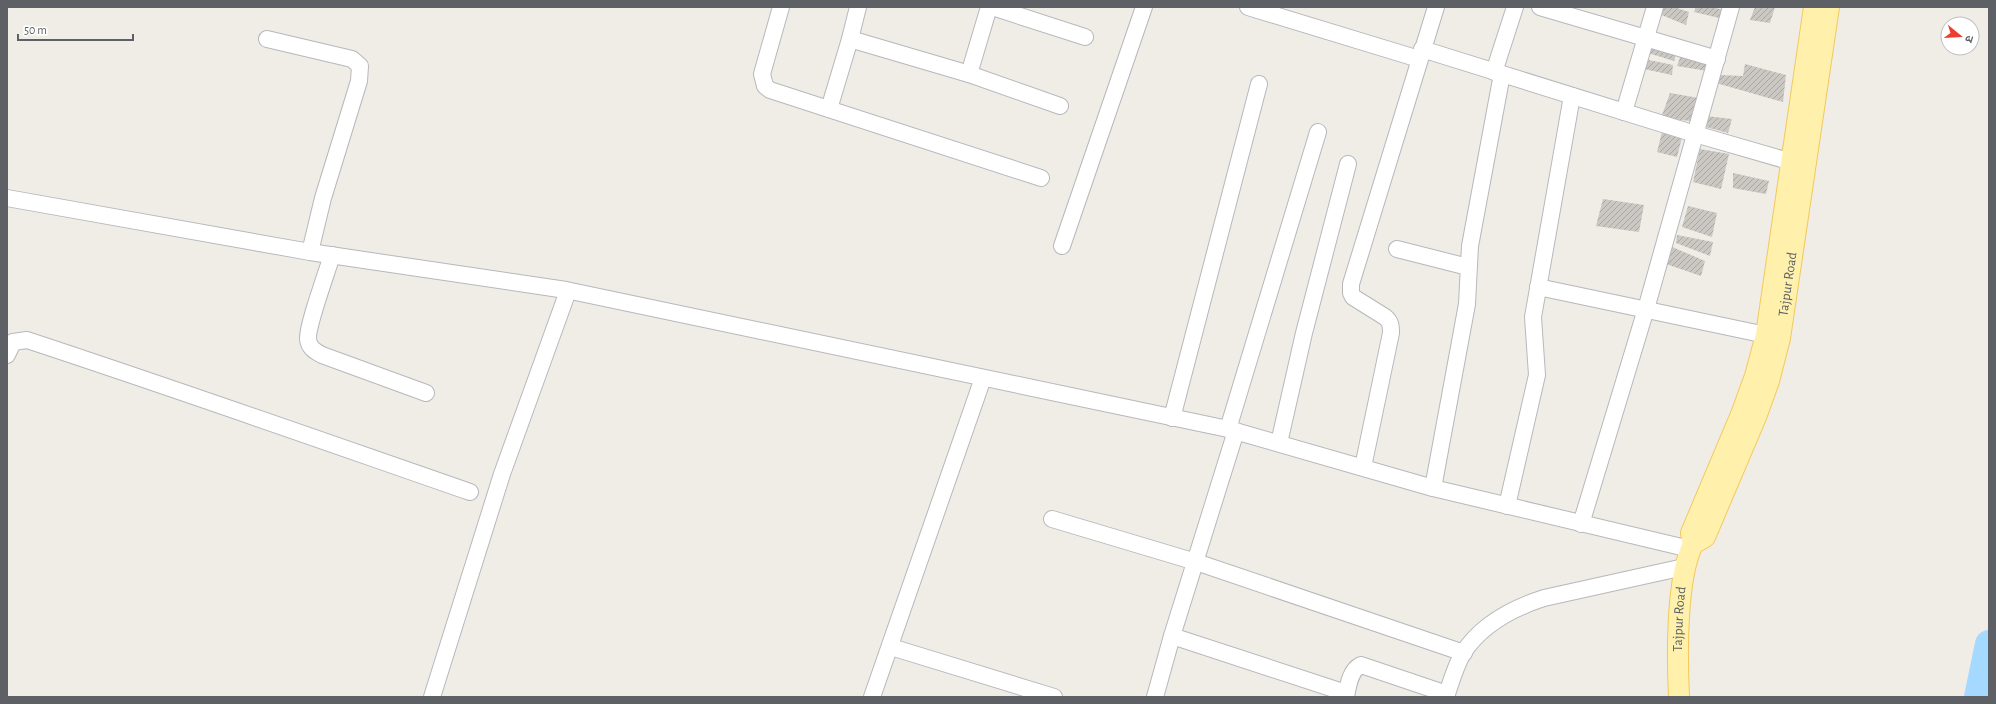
<svg xmlns="http://www.w3.org/2000/svg" width="1996" height="704" font-family="'Alegreya Sans','Noto Sans Devanagari',sans-serif">
  <defs>
    <pattern id="building-hatch" width="6" height="6" patternUnits="userSpaceOnUse"><rect width="6" height="6" fill="#cbc8c3"/><path d="M-1 1l2-2M0 6l6-6M5 7l2-2" fill="none" stroke="#a8a6a2"/></pattern>
  </defs>
  <rect width="100%" height="100%" fill="#f0ede6"/>
  <g fill="none" stroke-linecap="round" stroke-linejoin="round">
    <polyline stroke="#a6d9ff" stroke-width="28" points="1978,697 1989,644"/>
  </g>
  <g fill="url(#building-hatch)">
    <polygon points="1663,7 1674,7 1689,12 1686,25 1659,14"/>
    <polygon points="1696,7 1712,7 1723,10 1719,18 1694,12"/>
    <polygon points="1755,7 1775,7 1770,23 1750,20"/>
    <polygon points="1652,44 1677,52 1674,61 1648,53"/>
    <polygon points="1682,52 1708,61 1707,71 1677,66"/>
    <polygon points="1649,60 1673,65 1672,75 1644,69"/>
    <polygon points="1745,64 1786,75 1783,102 1716,83 1719,75 1743,76"/>
    <polygon points="1670,93 1699,98 1691,121 1661,118"/>
    <polygon points="1706,116 1732,119 1728,133 1706,127"/>
    <polygon points="1662,132 1682,137 1677,157 1657,152"/>
    <polygon points="1700,149 1729,154 1721,189 1693,182"/>
    <polygon points="1733,173 1769,181 1766,194 1733,188"/>
    <polygon points="1603,199 1644,205 1639,232 1596,226"/>
    <polygon points="1688,206 1717,213 1712,237 1682,227"/>
    <polygon points="1677,235 1713,242 1710,256 1676,243"/>
    <polygon points="1670,246 1705,261 1701,276 1666,264"/>
  </g>
  <g fill="none" stroke-linecap="round" stroke-linejoin="round">
    <g stroke="#b6b8bc" stroke-width="18">
      <g id="minor">
        <polyline points="781,7 762,74 765,86 770,90 1041,178"/>
        <polyline points="858,7 850,39 969,74 1060,106"/>
        <polyline points="992,7 1085,37"/>
        <polyline points="1248,7 1419,59"/>
        <polyline points="1540,7 1717,59"/>
        <polyline points="267,39 352,59 360,66 359,81 323,198 310,252"/>
        <polyline points="1422,49 1695,134 1792,162"/>
        <polyline points="1494,72 1515,7"/>
        <polyline points="969,74 989,7"/>
        <polyline points="829,109 850,39"/>
        <polyline points="1624,112 1655,7"/>
        <polyline points="7,198 310,252 566,290 1228,429 1433,488 1690,549"/>
        <polyline points="1062,246 1144,7"/>
        <polyline points="1397,249 1468,267"/>
        <path d="M332,255C327,272 307,326 308,339C309,348 315,351 322,355L426,393"/>
        <polyline points="1538,287 1766,335"/>
        <path d="M7,355L13,342L27,340C176,389 323,441 470,492"/>
        <polyline points="1172,418 1259,84"/>
        <polyline points="1228,429 1318,132"/>
        <polyline points="1279,443 1304,333 1348,164"/>
        <path d="M1363,467L1391,333C1391,326 1391,322 1385,317L1353,297L1351,293V284L1436,7"/>
        <polyline points="1433,488 1467,304 1470,246 1502,74"/>
        <polyline points="1507,506 1537,375 1533,317 1572,96"/>
        <polyline points="1052,519 1196,562 1464,653"/>
        <polyline points="1581,524 1646,309 1731,7"/>
        <polyline points="1172,636 1346,693"/>
        <polyline points="891,647 1054,697"/>
        <polyline points="432,697 502,474 568,291"/>
        <polyline points="872,697 983,378"/>
        <polyline points="1155,697 1172,636 1236,431"/>
        <path d="M1346,697C1348,686 1350,670 1361,665L1447,694"/>
        <path d="M1446,697C1451,682 1455,667 1463,653C1481,625 1513,608 1544,598L1684,567"/>
      </g>
    </g>
    <g stroke="#f3c85b" stroke-width="22">
      <g id="major">
        <polyline points="1693,544 1691,533 1742,412 1755,376 1766,335 1814,7"/>
        <path id="s1" d="M1679,697C1677,656 1676,579 1693,544L1705,537L1756,417L1769,381L1780,338L1829,7"/>
      </g>
    </g>
    <use href="#minor" stroke="#fff" stroke-width="16"/>
    <use href="#major" stroke="#fff1ab" stroke-width="20"/>
  </g>
  <g text-anchor="middle" dominant-baseline="central" stroke-width="3.5" stroke-linejoin="round" paint-order="stroke">
    <g font-size="14" fill="#5d6166" stroke="#fff">
      <text stroke="none"><textPath href="#s1" startOffset="436">Tajpur Road</textPath></text>
      <text stroke="none"><textPath href="#s1" startOffset="78">Tajpur Road</textPath></text>
    </g>
  </g>
  <rect width="1996" height="704" fill="none" stroke="#5d6166" stroke-width="16"/>
  <g transform="translate(1960 36) rotate(108)"><circle r="19" fill="#ffffff" stroke="#bec0c2"/>
  <path d="M0-3L7 15L0 10L-7 15Z" fill="#ec3d30"/>
  <text y="-6" font-size="11" font-weight="bold" text-anchor="middle" fill="#5d6166">उ</text>
  </g>
  <path d="M18 34v6h115v-6" fill="none" stroke="#5d6166" stroke-width="2"/>
  <text x="24" y="34" font-size="12" fill="#5d6166" stroke="#ffffff" stroke-width="3" paint-order="stroke">50 m</text>
</svg>
